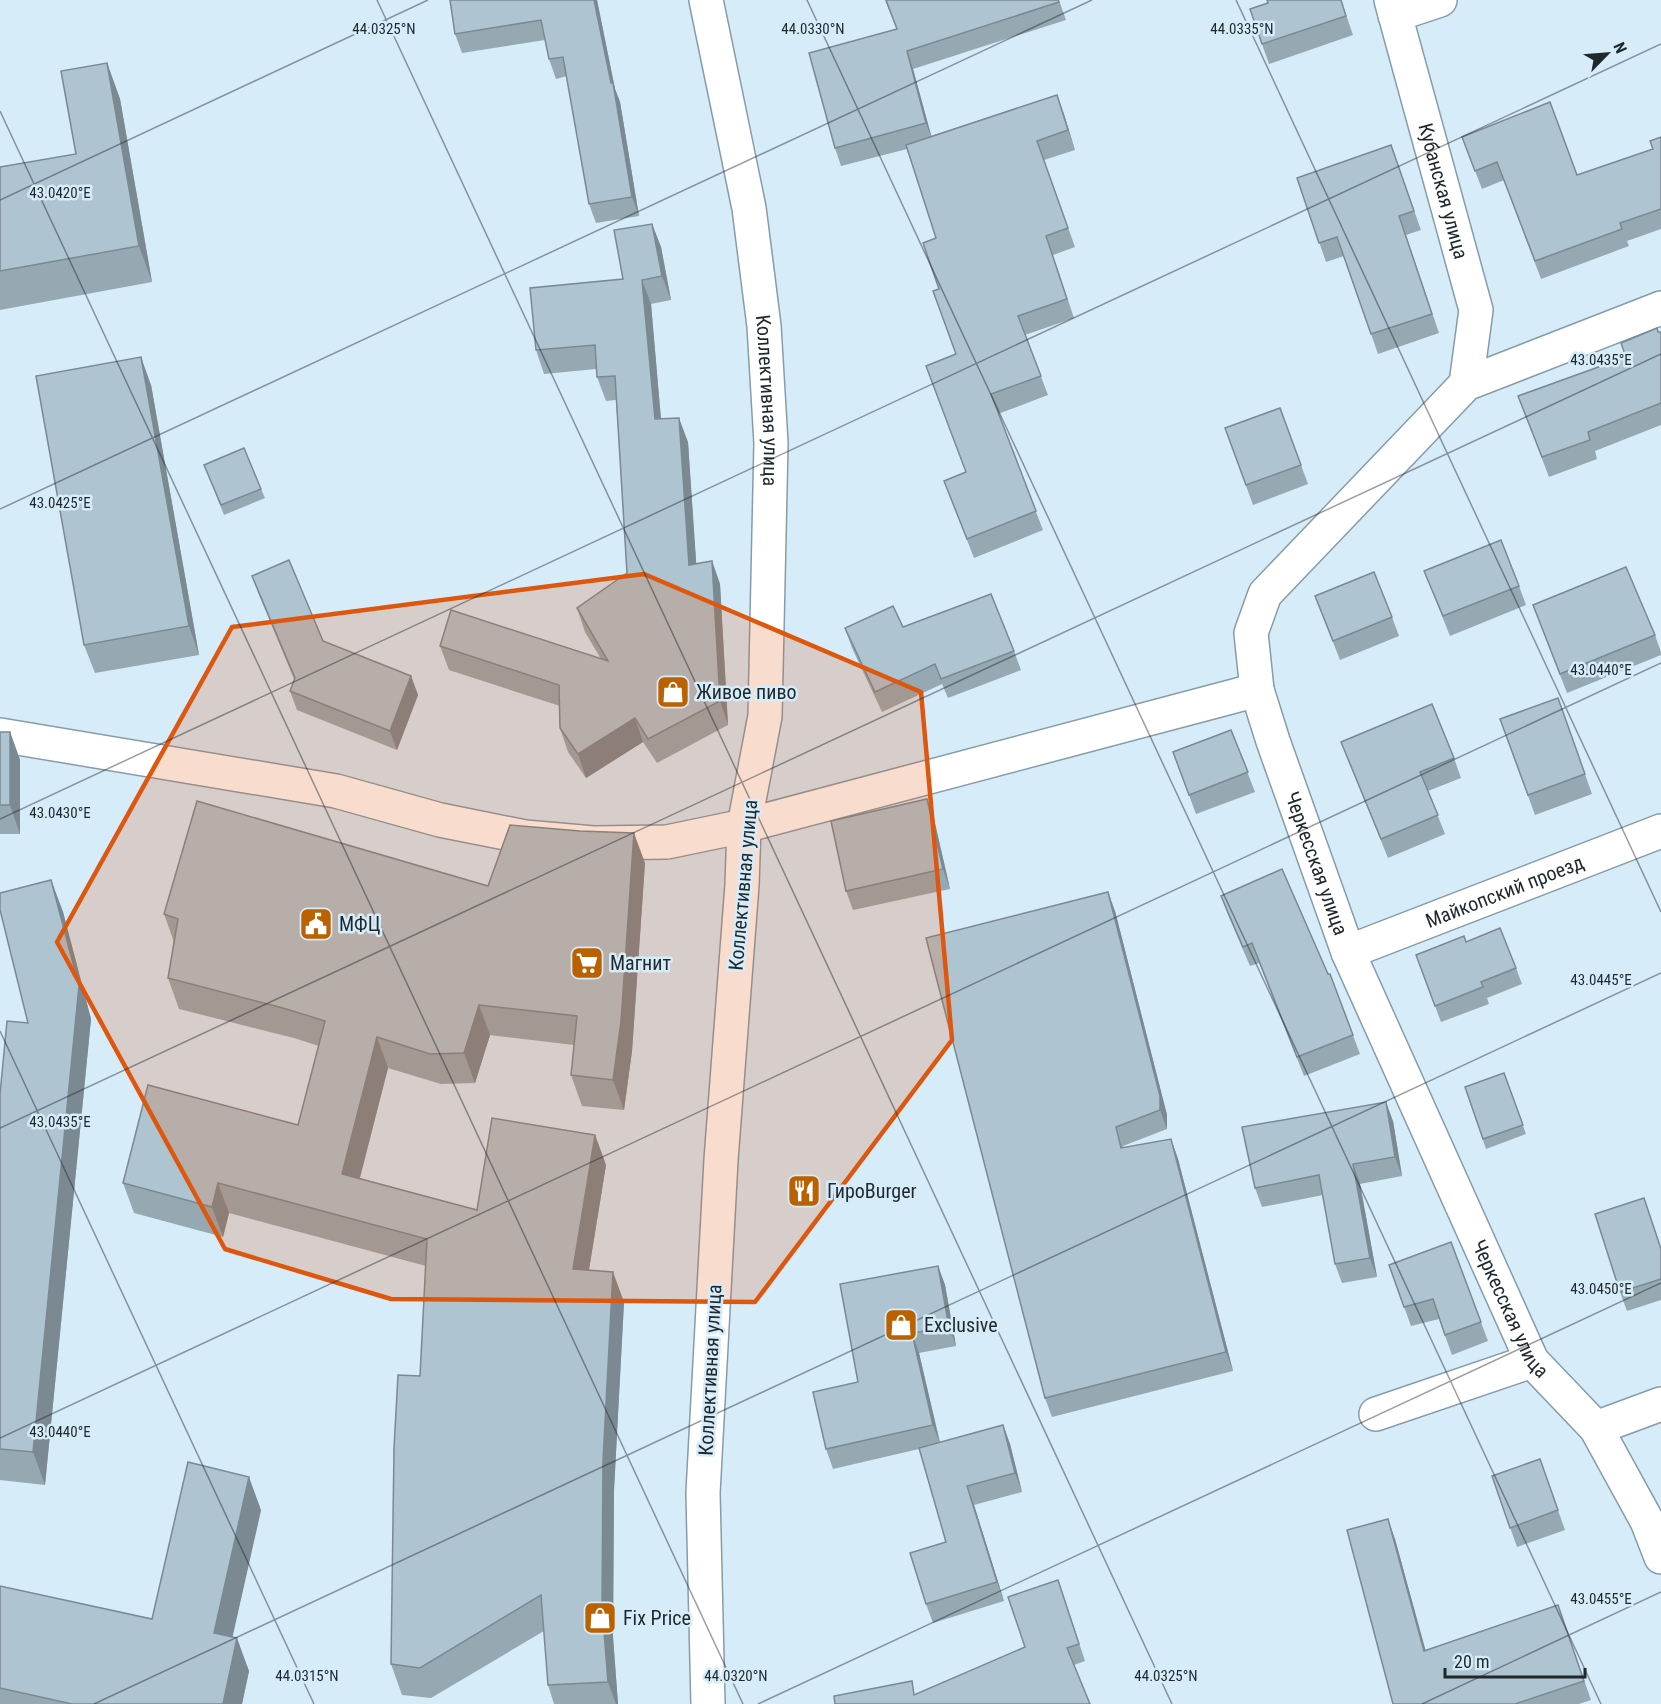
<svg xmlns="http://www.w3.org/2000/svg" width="1661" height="1704" font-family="'Roboto Condensed',sans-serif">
  <rect width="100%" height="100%" fill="#d6ecf9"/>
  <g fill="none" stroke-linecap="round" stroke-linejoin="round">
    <g stroke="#879ca8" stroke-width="36">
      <g id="minor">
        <path id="s1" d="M706,0L749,208L764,326L771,443L765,716L744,826L742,885L721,1160L703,1493L708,1704"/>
        <path id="s2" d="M1391,0L1476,310L1466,384"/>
        <polyline points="1395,15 1440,0"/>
        <path id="s3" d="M1661,308L1466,384L1265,594L1251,633L1257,690L1273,741L1348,952L1532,1361L1596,1428L1647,1521L1661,1557"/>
        <polyline points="0,735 336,791 440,820 525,837 593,843 667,842 744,826 1257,690"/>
        <path id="s4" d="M1348,952L1661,831"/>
        <polyline points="1376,1414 1532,1361"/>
        <polyline points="1596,1428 1661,1404"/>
      </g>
    </g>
    <use href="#minor" stroke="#fff" stroke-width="33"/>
  </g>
  <g fill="#96a9b3">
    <polygon points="450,0 597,0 615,89 620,102 639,216 596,223 589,204 567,76 556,79 549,59 545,40 462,53 455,34"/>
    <polygon points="885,0 1059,0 1066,20 913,69 931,136 1057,95 1075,150 1044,160 1075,247 1053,255 1074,318 1025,335 1048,395 998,414 1043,530 974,558 944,481 966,472 956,354 939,289 936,238 907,149 841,166 835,148 897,30"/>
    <polygon points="1341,0 1353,35 1269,64 1262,44 1268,3"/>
    <polygon points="107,63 120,99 152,282 0,310 0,167 76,154"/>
    <polygon points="1462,137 1577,175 1653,149 1661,137 1661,229 1627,241 1629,246 1541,279 1504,180 1482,189"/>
    <polygon points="1391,145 1421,230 1406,235 1439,333 1378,354 1344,256 1326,262 1297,178"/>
    <polygon points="652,224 661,247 671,300 651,304 661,419 688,442 696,564 712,561 720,584 728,725 657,763 643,742 586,778 568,752 560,728 560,706 449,670 440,646 601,659 585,632 577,608 627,573 616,400 606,401 597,377 596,369 544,374 536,350 623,279"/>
    <polygon points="1661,332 1661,425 1595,451 1597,459 1549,477 1518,396 1626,357 1621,343"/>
    <polygon points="151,385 199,655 95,673 84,645"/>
    <polygon points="1280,408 1308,484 1253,505 1225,428"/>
    <polygon points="204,465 261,489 265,498 224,515"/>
    <polygon points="1424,571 1519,586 1526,605 1450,636"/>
    <polygon points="252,576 323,641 411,676 418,695 397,750 297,710 290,691 294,679 259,595"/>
    <polygon points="1315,596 1392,617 1399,636 1340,660"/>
    <polygon points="1533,605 1655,635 1661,652 1661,655 1567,693"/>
    <polygon points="903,627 1014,651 1021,670 948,698 942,684 882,712 852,648 845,628"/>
    <polygon points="1558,698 1592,794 1535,815 1500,719"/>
    <polygon points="1231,730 1255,792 1196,814 1173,752"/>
    <polygon points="0,732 10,732 20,760 20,834 0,834"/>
    <polygon points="1341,742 1454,758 1461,778 1428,791 1445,834 1388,858"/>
    <polygon points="934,819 950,889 853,910 846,891"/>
    <polygon points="645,863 632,1051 624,1110 582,1106 571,1075 574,1045 490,1035 475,1083 441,1084 388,1068 360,1178 477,1210 595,1135 606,1165 589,1270 624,1302 614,1490 613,1637 618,1704 554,1704 548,1685 544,1631 431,1698 402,1695 391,1664 420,1376 426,1266 229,1213 223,1237 134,1213 123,1183 298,1125 319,1046 294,1038 179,1009 168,978 174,942 164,914 488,886"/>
    <polygon points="51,880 63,912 91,1019 45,1485 0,1480 0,1094 28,1023"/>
    <polygon points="1221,896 1328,974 1330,974 1360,1054 1304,1076 1259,963 1250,966 1228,915"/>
    <polygon points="1115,911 1167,1115 1167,1129 1123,1146 1123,1148 1171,1139 1178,1159 1233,1371 1052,1417 1045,1398"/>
    <polygon points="1466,942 1516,968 1522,984 1487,998 1489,1004 1441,1022 1416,955"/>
    <polygon points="1504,1073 1526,1134 1486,1149 1465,1087"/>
    <polygon points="1393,1121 1402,1176 1360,1184 1377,1277 1342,1283 1335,1264 1323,1195 1262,1207 1255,1188"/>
    <polygon points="1644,1198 1661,1247 1661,1300 1627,1311 1620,1292"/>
    <polygon points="1451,1242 1488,1341 1452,1355 1439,1319 1411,1326 1389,1265"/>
    <polygon points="938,1266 945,1285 956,1346 919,1353 940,1442 1003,1425 1010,1444 1022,1492 974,1505 1004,1601 933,1623 926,1604 946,1542 919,1449 833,1469 826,1449 858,1382"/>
    <polygon points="1540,1459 1565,1530 1517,1547 1492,1476"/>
    <polygon points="261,1510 232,1637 249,1671 242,1704 0,1704 0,1586 152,1619"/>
    <polygon points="1395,1539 1425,1650 1565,1625 1591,1700 1579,1704 1393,1704"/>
    <polygon points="1064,1597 1085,1661 1074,1665 916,1694 1025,1647"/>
  </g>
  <g fill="#7a8992">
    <polygon points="594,0 597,0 615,89 620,102 639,216 632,197"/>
    <polygon points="907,51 913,69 933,142 926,123"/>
    <polygon points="107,63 120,99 152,282 139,246"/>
    <polygon points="1057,95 1064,114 1075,150 1068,130"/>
    <polygon points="652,224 661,247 671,300 662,276"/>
    <polygon points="642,280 651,304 663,443 655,419"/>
    <polygon points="141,357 151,385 199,655 189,626"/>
    <polygon points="679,418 688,442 698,589 689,565"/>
    <polygon points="712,561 720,584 728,725 720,701"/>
    <polygon points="411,676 418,695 397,750 390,731"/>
    <polygon points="635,718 643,742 586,778 578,754"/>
    <polygon points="10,732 20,760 20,834 10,805"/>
    <polygon points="927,799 934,819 950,889 943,869"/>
    <polygon points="634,833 645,863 632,1051 624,1110 613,1080"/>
    <polygon points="51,880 63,912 91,1019 45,1485 33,1452"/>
    <polygon points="1108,892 1115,911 1167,1115 1167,1129 1160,1110"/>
    <polygon points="479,1005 490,1035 475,1083 464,1053"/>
    <polygon points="377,1037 388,1068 353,1204 342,1174"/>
    <polygon points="1386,1102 1393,1121 1402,1176 1395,1157"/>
    <polygon points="595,1135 606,1165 584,1300 573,1269"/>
    <polygon points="1171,1139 1178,1159 1233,1371 1226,1352"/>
    <polygon points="1353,1164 1360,1184 1377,1277 1370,1258"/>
    <polygon points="218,1183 229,1213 223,1237 212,1207"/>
    <polygon points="938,1266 945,1285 956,1346 949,1327"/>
    <polygon points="613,1272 624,1302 614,1490 613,1637 618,1704 616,1704 608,1682 602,1606 603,1460"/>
    <polygon points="912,1333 919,1353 940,1444 933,1425"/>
    <polygon points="1003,1425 1010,1444 1022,1492 1015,1473"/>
    <polygon points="249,1477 261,1510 226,1666 214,1633"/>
    <polygon points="967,1486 974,1505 1004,1601 997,1582"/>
    <polygon points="1388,1519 1395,1539 1431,1670 1424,1651"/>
    <polygon points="237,1638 249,1671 242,1704 223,1704"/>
  </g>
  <g fill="#aec4d0" stroke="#7a8992" stroke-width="1.5">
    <polygon points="450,0 594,0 611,83 613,83 632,197 589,204 563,57 549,59 541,20 455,34"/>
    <polygon points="886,0 1058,0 1059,2 907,51 926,123 835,148 809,53 897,29"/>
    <polygon points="1267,0 1341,0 1346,16 1262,44 1250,9 1268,3"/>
    <polygon points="107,63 139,246 0,271 0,167 76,154 61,71"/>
    <polygon points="1057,95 1068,130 1037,141 1068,228 1046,236 1067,299 1018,316 1041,376 991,394 1036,511 967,539 944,481 966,472 926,366 956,354 933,291 939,289 923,243 936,238 906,145"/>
    <polygon points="1550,102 1577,175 1653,149 1650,141 1661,137 1661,209 1620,223 1622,229 1535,261 1497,162 1475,171 1462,137"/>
    <polygon points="1391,145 1414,211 1399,216 1432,314 1371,334 1337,237 1319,243 1297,178"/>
    <polygon points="652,224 662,276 642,280 655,419 679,418 689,565 712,561 720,701 648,739 635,718 578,754 560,728 559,685 440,646 451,610 608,661 577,608 627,573 615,376 597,377 595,345 536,350 530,288 623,279 614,230"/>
    <polygon points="1657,328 1658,332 1661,332 1661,403 1588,432 1590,440 1542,457 1518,396 1626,357 1621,343"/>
    <polygon points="141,357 189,626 84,645 36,376"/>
    <polygon points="1280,408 1301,465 1246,485 1225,428"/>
    <polygon points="244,448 261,489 221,505 204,465"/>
    <polygon points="1501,540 1519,586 1443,616 1424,571"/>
    <polygon points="289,560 323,641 411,676 390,731 290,691 295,678 252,576"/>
    <polygon points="1626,567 1655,635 1560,674 1533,605"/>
    <polygon points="1374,572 1392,617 1333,641 1315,596"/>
    <polygon points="991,594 1014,651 941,679 935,664 875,692 845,628 893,606 903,627"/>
    <polygon points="1558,698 1585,774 1528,795 1500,719"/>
    <polygon points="1432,704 1454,758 1420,772 1438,815 1381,839 1341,742"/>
    <polygon points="1231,730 1248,772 1189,795 1173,752"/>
    <rect x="0" y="732" width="10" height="73"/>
    <polygon points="927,799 943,869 846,891 831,821"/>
    <polygon points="197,801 488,886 510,825 580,831 634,833 621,1021 613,1080 571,1075 577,1016 479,1005 464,1053 430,1054 377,1037 342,1174 477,1210 492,1118 595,1135 573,1269 613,1272 603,1460 602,1606 608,1682 548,1685 541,1595 420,1668 391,1664 394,1448 398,1375 420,1376 427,1239 218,1183 212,1207 123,1183 148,1085 298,1125 325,1021 283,1008 168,978 178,919 164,914"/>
    <polygon points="1282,869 1328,974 1330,974 1353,1035 1297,1057 1252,943 1243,947 1221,896"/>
    <polygon points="51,880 79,986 33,1452 0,1449 0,1094 7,1021 28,1023 0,910 0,893"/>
    <polygon points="1108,892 1160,1096 1160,1110 1116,1127 1121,1148 1171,1139 1226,1352 1045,1398 926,938"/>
    <polygon points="1500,928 1516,968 1481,982 1483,987 1435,1006 1416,955 1464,936 1466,942"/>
    <polygon points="1504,1073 1523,1125 1483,1139 1465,1087"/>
    <polygon points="1386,1102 1395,1157 1353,1164 1370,1258 1335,1264 1319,1175 1255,1188 1242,1127"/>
    <polygon points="1644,1198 1661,1249 1661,1279 1620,1292 1595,1214"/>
    <polygon points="1451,1242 1481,1322 1445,1335 1433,1299 1404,1307 1389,1265"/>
    <polygon points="938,1266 949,1327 912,1333 933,1425 826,1449 813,1392 858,1382 840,1284"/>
    <polygon points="1003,1425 1015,1473 967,1486 997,1582 926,1604 910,1553 946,1542 919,1448"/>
    <polygon points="1540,1459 1558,1510 1510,1528 1492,1476"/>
    <polygon points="188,1462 249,1477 214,1633 237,1638 223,1704 72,1704 0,1688 0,1586 152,1619"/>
    <polygon points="1388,1519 1424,1651 1558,1605 1584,1681 1515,1704 1393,1704 1347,1530"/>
    <polygon points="1058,1580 1079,1644 1067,1648 1090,1704 835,1704 834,1696 912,1681 914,1695 1025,1647 1008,1597"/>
  </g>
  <path fill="#de570e" fill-opacity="0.2" stroke="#de570e" stroke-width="4.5" stroke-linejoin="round" d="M644,574L921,692L952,1040L755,1302L391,1299L225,1249L57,942L232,627Z"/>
  <path fill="none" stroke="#1f282c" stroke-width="1.5" stroke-opacity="0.45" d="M377,0L1172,1704M807,0L1601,1704M1236,0L1661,912M0,111L743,1704M0,200L428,0M0,509L1092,0M0,819L1661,44M0,1031L314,1704M0,1128L1661,354M0,1438L1661,663M94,1704L1661,973M758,1704L1661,1283M1422,1704L1661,1592"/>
  <defs>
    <g id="shop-square" transform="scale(1.725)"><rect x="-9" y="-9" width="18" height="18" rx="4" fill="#bb6100" stroke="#d6ecf9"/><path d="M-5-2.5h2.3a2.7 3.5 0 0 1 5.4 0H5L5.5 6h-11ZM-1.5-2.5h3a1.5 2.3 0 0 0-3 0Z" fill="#fff"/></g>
    <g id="civic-square" transform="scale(1.725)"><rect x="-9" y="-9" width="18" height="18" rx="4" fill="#bb6100" stroke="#d6ecf9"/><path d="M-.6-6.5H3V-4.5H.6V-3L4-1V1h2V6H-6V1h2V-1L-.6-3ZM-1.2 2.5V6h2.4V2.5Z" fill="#fff"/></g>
    <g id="supermarket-square" transform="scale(1.725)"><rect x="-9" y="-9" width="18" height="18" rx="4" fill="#bb6100" stroke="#d6ecf9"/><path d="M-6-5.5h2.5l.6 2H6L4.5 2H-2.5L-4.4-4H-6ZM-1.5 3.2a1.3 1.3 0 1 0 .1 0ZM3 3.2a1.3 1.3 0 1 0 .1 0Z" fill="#fff"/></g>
    <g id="restaurant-square" transform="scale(1.725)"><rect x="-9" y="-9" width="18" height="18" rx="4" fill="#bb6100" stroke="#d6ecf9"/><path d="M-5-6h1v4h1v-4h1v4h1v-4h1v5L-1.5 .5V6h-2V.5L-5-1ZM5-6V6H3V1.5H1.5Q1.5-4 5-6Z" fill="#fff"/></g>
  </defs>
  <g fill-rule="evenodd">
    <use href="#shop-square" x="673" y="692"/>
    <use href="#civic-square" x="316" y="924"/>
    <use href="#supermarket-square" x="587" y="963"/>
    <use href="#restaurant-square" x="804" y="1191"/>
    <use href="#shop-square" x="901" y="1325"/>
    <use href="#shop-square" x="600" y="1618"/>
  </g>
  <g text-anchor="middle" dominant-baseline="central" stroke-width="5" stroke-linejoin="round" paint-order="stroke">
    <g font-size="20" fill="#1f282c" stroke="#d6ecf9">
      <text stroke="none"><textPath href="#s2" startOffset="198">Кубанская улица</textPath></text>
      <text stroke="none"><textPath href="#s1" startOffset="406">Коллективная улица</textPath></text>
      <text stroke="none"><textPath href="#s3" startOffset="782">Черкесская улица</textPath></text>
      <text transform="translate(743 885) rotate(-85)">Коллективная улица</text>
      <text stroke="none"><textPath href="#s4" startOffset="168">Майкопский проезд</textPath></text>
      <text stroke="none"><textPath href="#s3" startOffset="1268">Черкесская улица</textPath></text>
      <text transform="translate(710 1370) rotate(-87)">Коллективная улица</text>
    </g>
    <g font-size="20" fill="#1f282c" stroke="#d6ecf9" text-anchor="start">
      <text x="696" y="692">Живое пиво</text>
      <text x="339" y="924">МФЦ</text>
      <text x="610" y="963">Магнит</text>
      <text x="827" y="1191">ГироBurger</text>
      <text x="924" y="1325">Exclusive</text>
      <text x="623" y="1618">Fix Price</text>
    </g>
  </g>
  <g font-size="15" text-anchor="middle" fill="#1f282c" stroke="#d6ecf9" stroke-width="5" stroke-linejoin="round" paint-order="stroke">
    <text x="384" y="34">44.0325°N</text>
    <text x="813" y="34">44.0330°N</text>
    <text x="1242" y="34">44.0335°N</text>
    <text x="60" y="198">43.0420°E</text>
    <text x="1601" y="365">43.0435°E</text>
    <text x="60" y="508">43.0425°E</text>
    <text x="1601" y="675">43.0440°E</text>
    <text x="60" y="818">43.0430°E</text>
    <text x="1601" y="985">43.0445°E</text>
    <text x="60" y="1127">43.0435°E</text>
    <text x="1601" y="1294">43.0450°E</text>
    <text x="60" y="1437">43.0440°E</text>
    <text x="1601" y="1604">43.0455°E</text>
    <text x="307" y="1681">44.0315°N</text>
    <text x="736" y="1681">44.0320°N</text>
    <text x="1166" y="1681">44.0325°N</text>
  </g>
  <g transform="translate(1607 54) rotate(65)" stroke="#d6ecf9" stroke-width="4.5" paint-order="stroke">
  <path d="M0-4.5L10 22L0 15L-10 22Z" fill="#1f282c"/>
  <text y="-9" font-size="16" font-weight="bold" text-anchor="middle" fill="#1f282c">N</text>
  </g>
  <path d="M1445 1668v9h140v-9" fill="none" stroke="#1f282c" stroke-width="3"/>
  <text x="1454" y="1668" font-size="18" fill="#1f282c" stroke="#d6ecf9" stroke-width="4.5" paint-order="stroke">20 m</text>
</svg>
